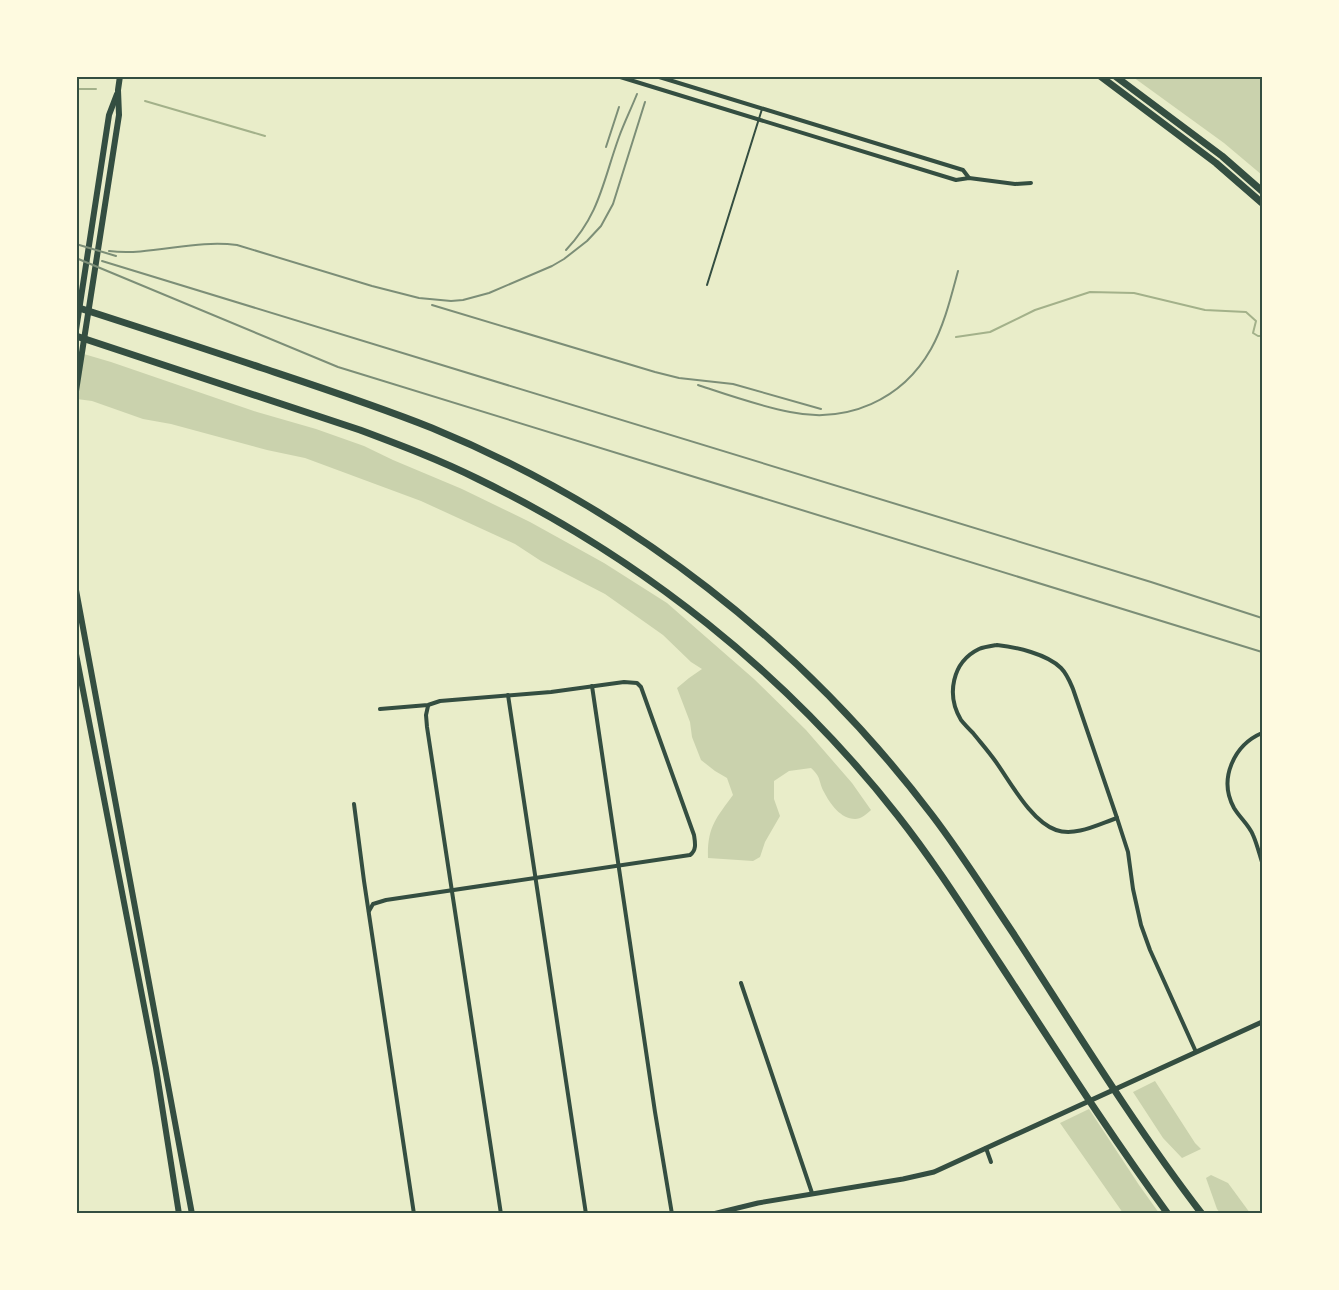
<svg xmlns="http://www.w3.org/2000/svg" width="1339" height="1290" font-family="'Asap Condensed',sans-serif">
  <rect width="100%" height="100%" fill="#e9edc9"/>
  <g fill="#cad2ad">
    <polygon points="1133,77 1262,77 1262,175 1224,143"/>
    <path d="M77,352L111,362L257,412L316,429L364,446L393,460L462,489L530,522L604,563L667,603L754,679L806,730L852,783L871,810C867,814 861,819 855,819C841,819 830,804 824,792C818,781 822,778 811,768L789,771L774,781V799L780,816L765,842L760,857L753,861L708,858C707,828 716,818 733,795L727,778L715,771L701,760L692,737L690,722L677,688L689,678L702,669L691,662L663,635L605,594L541,561L515,544L421,501L305,458L267,450L171,424L143,419L92,401L77,399Z"/>
    <polygon points="1155,1081 1195,1143 1201,1149 1182,1158 1163,1138 1133,1092"/>
    <polygon points="1089,1109 1139,1185 1159,1213 1123,1213 1060,1123"/>
    <polygon points="1211,1175 1228,1183 1250,1213 1220,1213 1217,1209 1206,1178"/>
  </g>
  <g fill="none" stroke-linecap="round" stroke-linejoin="round">
    <g stroke="#a3b18a" stroke-width="2">
      <polyline points="76,89 96,89"/>
      <polyline points="145,101 265,136"/>
      <polyline points="956,337 990,332 1035,310 1090,292 1134,293 1205,310 1246,312 1256,321 1253,333 1258,336 1262,336"/>
    </g>
    <polyline stroke="#344e41" stroke-width="2" points="707,285 762,109"/>
    <g stroke="#344e41" stroke-width="4">
      <polyline points="617,76 956,180 969,178 1015,184 1031,183"/>
      <polyline points="656,76 963,170 969,178"/>
      <path d="M997,645C1016,647 1047,654 1061,668C1067,674 1070,682 1073,689L1117,818C1099,824 1075,837 1056,830C1031,821 1011,783 996,762C989,752 981,743 973,733C969,729 965,725 961,720C946,695 952,662 979,649C984,647 991,646 997,645Z"/>
      <polyline points="592,686 655,1112 672,1214"/>
      <polyline points="508,695 586,1214"/>
      <polyline points="428,706 426,715 427,727 501,1214"/>
      <path d="M1262,733C1234,745 1218,779 1234,808C1240,818 1249,825 1253,835C1257,844 1259,853 1262,862"/>
      <polyline points="354,804 364,881 414,1214"/>
      <polyline points="1117,818 1128,852 1133,889 1141,925 1150,950 1196,1052"/>
      <path d="M369,911L373,904L386,900L690,855C697,850 695,842 694,835L641,687L637,683L624,682L551,692L440,701L428,705L380,709"/>
      <polyline points="741,983 812,1193"/>
      <polyline points="986,1148 991,1162"/>
    </g>
    <polyline stroke="#344e41" stroke-width="5" points="713,1214 758,1203 903,1179 934,1172 1262,1022"/>
    <g stroke="#344e41" stroke-width="6">
      <polyline points="76,330 109,115 117,94"/>
      <polyline points="76,391 119,115 118,90 120,76"/>
      <polyline points="76,590 192,1214"/>
      <polyline points="76,654 156,1068 179,1214"/>
    </g>
    <g stroke="#344e41" stroke-width="7">
      <polyline points="1100,76 1216,163 1262,203"/>
      <polyline points="1115,76 1222,156 1262,191"/>
      <path d="M76,307C138,327 200,347 262,368C319,387 377,406 432,428C630,509 803,645 932,815C961,853 986,893 1013,933C1074,1027 1133,1124 1202,1214"/>
      <path d="M76,336L360,430C400,445 440,460 478,479C641,558 786,673 898,816C935,863 967,914 1000,964C1055,1048 1108,1132 1168,1214"/>
    </g>
    <g stroke="#7c8e77" stroke-width="2">
      <polyline points="606,147 619,107"/>
      <polyline points="76,244 116,256"/>
      <path d="M566,250C600,214 603,181 619,137C624,123 631,109 637,94"/>
      <path d="M109,251C152,256 194,239 237,245L372,286L419,298L451,301L463,300L489,293L552,266L564,259L587,241L601,226L613,204L645,102"/>
      <polyline points="76,258 338,367 1262,652"/>
      <polyline points="102,261 1151,582 1262,618"/>
      <polyline points="432,305 655,372 679,378 733,384 821,409"/>
      <path d="M698,385C728,395 759,406 790,412C847,424 902,400 931,349C944,326 951,297 958,271"/>
    </g>
  </g>
  <rect width="1339" height="1290" fill="none" stroke="#fefae0" stroke-width="156"/>
  <rect x="78" y="78" width="1183" height="1134" fill="none" stroke="#344e41" stroke-width="2"/>
</svg>
